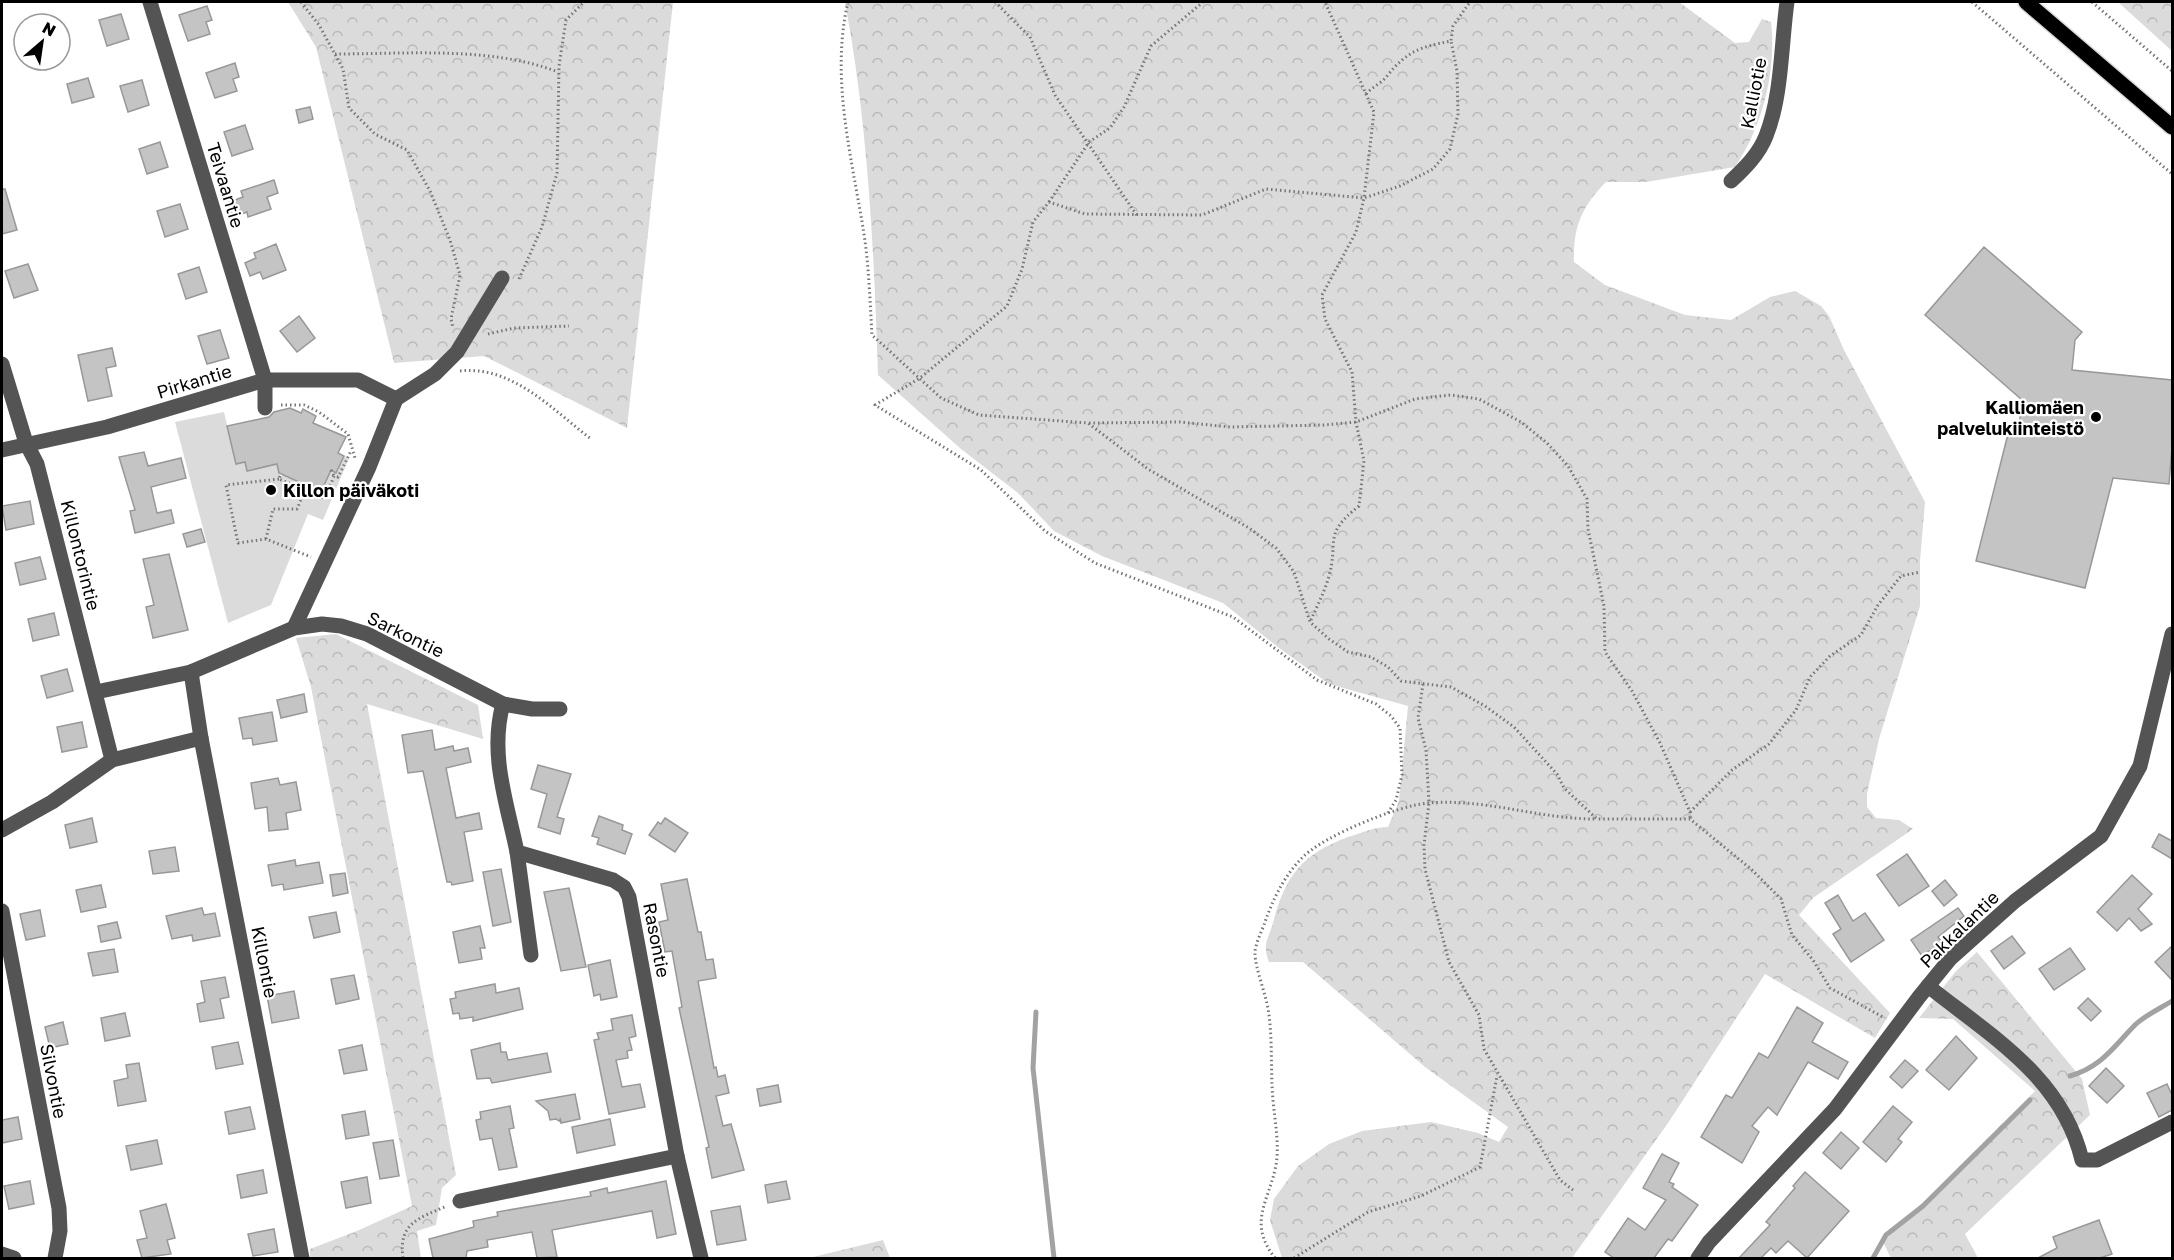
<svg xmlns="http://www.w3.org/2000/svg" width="2174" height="1260" font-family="'Golos Text',sans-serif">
  <defs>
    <pattern id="forest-crowns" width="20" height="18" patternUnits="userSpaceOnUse" patternTransform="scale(1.5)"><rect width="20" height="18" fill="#dbdbdb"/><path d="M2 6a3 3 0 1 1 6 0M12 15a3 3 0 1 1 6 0" fill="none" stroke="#bababa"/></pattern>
  </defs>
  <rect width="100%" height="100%" fill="#fff"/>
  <g fill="url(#forest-crowns)">
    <polygon points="288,2 673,2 627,428 484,356 394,363 316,47"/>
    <path d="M845,2H1679L1735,43L1749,42L1762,19L1771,22C1777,70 1762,128 1735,167L1646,182H1606C1581,207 1573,228 1574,262L1605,285L1685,315L1731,320L1770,297L1795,291L1821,306L1829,316L1844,350L1925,502L1920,561V606L1879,739L1867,794V807L1876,818L1899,820L1913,829L1813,898L1799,915L1890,1013L1875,1038L1765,974L1668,1123L1572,1258H1282L1270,1220L1274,1199L1298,1166L1329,1144L1362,1131L1431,1122L1478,1133L1499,1142L1508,1127L1425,1067L1303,962H1269C1262,944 1268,940 1273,923C1285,876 1302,854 1348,837C1362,833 1374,827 1388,827L1399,801L1408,706L1329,684L1279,648L1223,603L1102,556L1054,531L1018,493L961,449L878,375C874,250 868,124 845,2Z"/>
    <polygon points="2118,2 2172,2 2172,51"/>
    <polygon points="336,634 478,705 483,739 367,704 456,1175 442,1188 436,1225 417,1231 421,1258 310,1258 310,1249 357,1231 412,1206 311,687 296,638"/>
    <polygon points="1977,952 2082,1079 2090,1115 1965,1234 1978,1258 1891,1258 1883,1242 2035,1091 1953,1019 1919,1018 1956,971"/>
    <polygon points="883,1240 890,1258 809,1258"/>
  </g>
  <polygon fill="#dbdbdb" points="224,412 236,464 245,462 247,471 277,464 280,476 290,474 321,492 331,470 336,472 344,456 349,458 323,520 308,514 271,605 228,623 175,422"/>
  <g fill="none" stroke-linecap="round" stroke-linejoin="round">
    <g stroke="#a2a2a2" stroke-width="5">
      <polyline points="1036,1012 1033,1068 1054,1258"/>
      <path d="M2070,1076C2102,1067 2114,1046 2136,1024C2146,1015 2161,1008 2172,1001"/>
      <polyline points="1873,1258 1886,1235 1923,1206 2030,1100"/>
    </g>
  </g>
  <g fill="#c4c4c4" stroke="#989898" stroke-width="1.5">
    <polygon points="207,6 212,20 206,22 210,34 188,41 179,15"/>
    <polygon points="121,14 129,39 107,46 99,20"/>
    <polygon points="235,63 239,77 233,79 237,91 215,98 206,73"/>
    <polygon points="88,78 94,97 72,103 67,84"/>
    <polygon points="142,80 149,105 128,112 120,86"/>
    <polygon points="310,107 313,119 299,123 296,110"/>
    <polygon points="245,125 253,149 232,156 224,132"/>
    <polygon points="160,142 168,167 147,174 139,149"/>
    <polygon points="274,180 278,193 267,197 271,209 248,217 247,212 233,217 227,203 243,197 241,191"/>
    <polygon points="2,189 5,189 17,230 2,234"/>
    <polygon points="180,204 188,229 165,237 157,211"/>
    <polygon points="276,244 286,270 263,279 260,272 250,276 245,263 256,258 254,253"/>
    <polygon points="1984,247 2082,332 2075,340 2072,370 2172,380 2172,447 2169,484 2113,478 2085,588 1976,561 2008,434 2018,436 2022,400 1925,315"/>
    <polygon points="28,264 38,290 14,298 5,271"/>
    <polygon points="199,267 207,292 186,299 178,274"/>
    <polygon points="299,316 315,338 297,352 280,331"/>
    <polygon points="220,330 229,358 207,364 198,336"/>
    <polygon points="112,348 116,366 106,368 112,396 88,401 78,355"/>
    <polygon points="290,408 301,413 303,409 316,416 313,423 346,437 338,453 344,456 336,473 331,470 321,492 279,473 277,464 247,471 245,462 236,464 227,426 269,417 274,412"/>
    <polygon points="144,452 148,466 181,458 186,478 151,487 157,513 171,510 174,523 135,533 130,511 135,510 119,457"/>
    <polygon points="30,501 34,524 6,530 2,506"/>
    <polygon points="201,529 205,542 187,547 183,534"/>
    <polygon points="169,554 188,630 153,638 146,607 154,605 143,559"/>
    <polygon points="40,557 46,579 20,585 15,563"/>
    <polygon points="54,613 59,635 33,641 28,619"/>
    <polygon points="67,669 73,691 47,698 41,676"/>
    <polygon points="304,694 307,712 281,718 277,700"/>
    <polygon points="272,712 277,741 253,745 252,738 243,739 239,718"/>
    <polygon points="82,722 87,747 62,752 57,727"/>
    <polygon points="432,730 435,750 453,746 454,751 468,748 471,762 446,768 456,818 479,813 482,829 464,832 473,881 452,885 451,882 447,882 423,771 408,773 402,735"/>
    <polygon points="538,765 571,774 557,817 564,819 560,834 538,827 547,794 531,789"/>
    <polygon points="278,778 280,785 296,782 301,810 286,813 288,829 269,831 267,807 255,809 251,783"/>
    <polygon points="599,816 623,825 622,830 632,834 625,854 597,844 599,838 592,836"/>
    <polygon points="92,818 97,842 70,848 65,825"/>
    <polygon points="665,818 688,833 675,852 649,835 658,822 661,824"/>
    <polygon points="2159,834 2172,841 2172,859 2152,847"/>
    <polygon points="175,847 179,871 153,874 149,851"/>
    <polygon points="1907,854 1929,886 1899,906 1877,875"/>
    <polygon points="295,860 296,866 319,862 323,883 284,890 283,884 272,886 268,865"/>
    <polygon points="501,869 511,922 493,926 483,872"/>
    <polygon points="345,873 348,893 333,896 330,875"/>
    <polygon points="2132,875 2152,894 2138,909 2152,924 2141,931 2129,918 2117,931 2097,912"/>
    <polygon points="687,879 698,932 701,932 706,960 713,959 716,978 698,981 714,1068 716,1067 718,1077 725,1075 729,1093 716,1096 723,1126 731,1124 744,1170 712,1178 706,1148 709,1147 679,1008 682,1007 672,951 665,952 659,922 668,920 661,884"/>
    <polygon points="1945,880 1957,895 1944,906 1932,891"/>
    <polygon points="101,885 106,907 81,912 76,890"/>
    <polygon points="569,888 586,967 561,971 544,892"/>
    <polygon points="1838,895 1853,921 1865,913 1884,940 1851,962 1833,934 1841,929 1825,903"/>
    <polygon points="202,908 204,915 215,913 220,936 193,941 192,935 172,939 166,916"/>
    <polygon points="1958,908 1964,916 1938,937 1942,942 1922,956 1911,940"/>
    <polygon points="40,910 45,936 26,940 20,914"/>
    <polygon points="336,912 340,932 314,938 309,917"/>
    <polygon points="117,922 121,938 101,942 98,926"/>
    <polygon points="480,926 485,948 480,948 482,959 459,963 453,932"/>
    <polygon points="2012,936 2025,953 2004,969 1991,951"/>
    <polygon points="2172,946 2172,980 2155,962"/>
    <polygon points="2070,948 2085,969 2054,990 2039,969"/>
    <polygon points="114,949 118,972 93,976 88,953"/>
    <polygon points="610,960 617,997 601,1000 600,994 594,996 588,965"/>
    <polygon points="354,975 359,999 336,1004 331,979"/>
    <polygon points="225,977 229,997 220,999 224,1018 200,1022 197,1004 205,1002 201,981"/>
    <polygon points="495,984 496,993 519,988 523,1009 473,1021 473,1017 460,1019 459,1013 453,1014 450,999 456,998 455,992"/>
    <polygon points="294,991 299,1018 272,1023 267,996"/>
    <polygon points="2088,998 2101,1011 2091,1021 2078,1008"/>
    <polygon points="1797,1007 1823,1023 1812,1042 1848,1062 1838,1079 1808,1062 1777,1115 1768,1107 1752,1126 1759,1132 1742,1163 1701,1137 1726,1095 1732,1098 1759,1053 1768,1058"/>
    <polygon points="125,1013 130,1036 105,1041 101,1018"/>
    <polygon points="632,1015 636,1036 629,1038 632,1050 627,1051 628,1058 616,1060 622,1087 640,1084 645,1107 609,1114 594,1040 599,1039 597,1033 613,1030 611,1019"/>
    <polygon points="63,1022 68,1044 50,1048 45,1027"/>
    <polygon points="1956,1036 1977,1058 1949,1090 1926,1070"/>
    <polygon points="238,1042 243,1064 216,1069 212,1047"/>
    <polygon points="500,1043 501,1052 506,1052 508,1060 547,1053 551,1072 492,1083 490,1078 477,1079 471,1050"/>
    <polygon points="362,1045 367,1070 344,1074 339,1050"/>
    <polygon points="1905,1060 1918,1071 1902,1088 1890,1077"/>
    <polygon points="139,1063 146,1101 118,1106 114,1081 128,1078 126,1065"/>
    <polygon points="2106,1068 2124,1086 2107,1103 2089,1086"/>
    <polygon points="2167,1084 2172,1095 2172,1110 2159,1117 2147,1093"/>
    <polygon points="778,1085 781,1102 760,1106 757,1089"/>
    <polygon points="575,1094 580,1119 561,1123 560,1118 561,1122 556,1119 550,1120 548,1111 536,1101"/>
    <polygon points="510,1106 514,1128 509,1129 517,1167 499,1170 492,1138 480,1140 476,1120 481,1119 480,1112"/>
    <polygon points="1893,1106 1912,1122 1898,1139 1902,1142 1886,1162 1863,1142"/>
    <polygon points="250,1107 255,1129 229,1134 225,1112"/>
    <polygon points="365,1111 369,1135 346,1139 342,1115"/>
    <polygon points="18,1117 22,1139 2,1143 2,1120"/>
    <polygon points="610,1119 615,1145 577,1153 572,1127"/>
    <polygon points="1841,1132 1859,1148 1841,1169 1823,1153"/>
    <polygon points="157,1140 162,1164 131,1170 126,1146"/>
    <polygon points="393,1140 399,1176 380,1179 373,1143"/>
    <polygon points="1662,1154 1679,1163 1669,1182 1674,1184 1672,1187 1698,1205 1672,1241 1668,1239 1654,1258 1614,1258 1605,1252 1628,1218 1645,1230 1666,1200 1643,1188"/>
    <polygon points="263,1170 267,1193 241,1198 237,1175"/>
    <polygon points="1805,1172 1849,1211 1807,1258 1788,1241 1776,1253 1771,1248 1761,1258 1739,1258 1770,1225 1766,1222 1795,1188 1793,1186"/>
    <polygon points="367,1177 371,1203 346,1208 341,1182"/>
    <polygon points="30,1181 34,1204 9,1209 4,1186"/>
    <polygon points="666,1181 676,1234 657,1238 652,1211 552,1230 557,1257 537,1258 532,1232 487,1240 488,1247 467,1251 466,1258 433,1258 429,1239 474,1227 473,1221 498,1216 497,1212 591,1196 590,1192 607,1188 608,1193"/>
    <polygon points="786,1181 790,1199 768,1203 765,1185"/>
    <polygon points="166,1204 175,1238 167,1240 171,1254 142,1258 137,1240 147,1238 140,1211"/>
    <polygon points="740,1206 746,1240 717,1245 711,1211"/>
    <polygon points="2099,1220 2112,1254 2100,1258 2038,1258 2057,1248 2053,1237"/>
    <polygon points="274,1229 278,1252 253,1256 248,1234"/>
  </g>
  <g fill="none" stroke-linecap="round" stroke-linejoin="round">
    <g stroke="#dbdbdb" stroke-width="18">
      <polyline id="major" points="2026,2 2172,127"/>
    </g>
    <g stroke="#767676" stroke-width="3" stroke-dasharray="1.5 3" stroke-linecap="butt">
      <polyline points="301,2 319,25 343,69 349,108 375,134 407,150 430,191 450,240 460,275 451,319 453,328"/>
      <path d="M848,2C830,78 852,158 864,234C869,267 870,302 872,335L941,398L979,415L1088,423L1148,469L1249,528L1276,548L1294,572L1310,622L1329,639L1348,652L1371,657L1388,667L1401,681L1451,687L1485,706L1514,727L1557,774L1564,788L1597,819H1690L1751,869L1781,899L1792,935L1813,960L1830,988L1883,1017"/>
      <polyline points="995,2 1030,37 1055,95 1138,217"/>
      <polyline points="1972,2 2172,174"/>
      <polyline points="2092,2 2172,71"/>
      <path d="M335,54C406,54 491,46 558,72"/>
      <path d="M1366,94C1372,87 1382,83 1387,76C1407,51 1420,47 1451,41L1453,26L1470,2"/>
      <polyline points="1049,202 1089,142 1110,128 1124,107 1151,46 1203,2"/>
      <polyline points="519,279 542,227 557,173 559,66 566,20 584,2"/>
      <polyline points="488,334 514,328 569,326"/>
      <path d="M460,371C512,365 553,410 591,439"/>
      <polyline points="281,405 304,405 319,412 348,434 355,458"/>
      <polyline points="1089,423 1180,422 1230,427 1324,425 1356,422 1415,399 1451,395 1479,399 1521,422 1547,443 1568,466 1587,499 1588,529 1604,606 1605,652 1632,691 1660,743 1690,812 1690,819"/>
      <polyline points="331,470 334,476"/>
      <polyline points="280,476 279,479 325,499 334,476 338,477 351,451"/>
      <polyline points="279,479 226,485 238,543 266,539 311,557"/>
      <polyline points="266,539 273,509 297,509 305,490"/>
      <path d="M1311,620C1317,606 1325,591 1329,576C1339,541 1322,535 1359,506L1364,461L1356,422L1352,372L1325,319L1322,295L1356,232L1364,198L1374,112L1325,2"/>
      <polyline points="1423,684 1418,718 1426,750 1429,803 1424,845 1425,869 1449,962 1479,1015 1484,1049 1560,1180 1573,1190"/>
      <polyline points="1690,812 1732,770 1769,744 1796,710 1810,677 1830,656 1861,635 1878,605 1901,576 1920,572"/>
      <polyline points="1388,813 1396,800 1402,775 1400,728 1391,716 1376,704 1317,680 1233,617 1095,563 1045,531 981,470 875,405 920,378 1007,306 1022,269 1033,222 1049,202 1085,214 1202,215 1266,189 1364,198 1400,186 1433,169 1450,149 1458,114 1457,71 1451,41"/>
      <path d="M403,1258C398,1223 419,1218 447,1206"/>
      <path d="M1275,1258C1247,1222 1269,1202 1276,1165C1279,1148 1276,1127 1274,1110C1270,1079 1273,1047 1269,1015C1267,996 1255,969 1255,953C1255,944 1262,931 1265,922C1273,899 1285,874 1304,856C1326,835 1397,806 1428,803C1484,798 1539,819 1595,819"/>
      <polyline points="1294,1258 1368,1212 1421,1196 1480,1167 1497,1076"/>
    </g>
    <g stroke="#545454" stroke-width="15">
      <polyline points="150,2 265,380 265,408"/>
      <path d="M1731,181C1745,168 1759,154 1766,136C1782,96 1781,45 1787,2"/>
      <polyline points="2,364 26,443 37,464 112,760"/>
      <polyline points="396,399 435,374 457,352 502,278"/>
      <polyline points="2,450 107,427 265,380 358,380 396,399"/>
      <polyline points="294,628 369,467 396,399"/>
      <polyline points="191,672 201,738 302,1258"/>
      <polyline points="96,692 191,672 294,628 322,624 341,626 367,634 503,704 532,709 560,709"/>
      <polyline points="2,830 52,802 112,760 201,738"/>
      <polyline points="517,852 531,955"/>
      <polyline points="2,911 59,1208 60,1231 55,1258"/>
      <path d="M1928,986C1992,1037 2062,1077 2082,1160H2097L2172,1122"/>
      <polyline points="677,1156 701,1258"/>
      <path d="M460,1201L677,1156L629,897L624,887L613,880L517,852C507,803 489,754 503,704"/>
      <polyline points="2,1254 14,1258"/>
      <polyline points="1698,1258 1709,1242 1835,1109 1919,997 1950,959 2015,901 2101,836 2140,766 2172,634"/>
    </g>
    <use href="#major" stroke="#000" stroke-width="15"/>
  </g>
  <g fill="#000" stroke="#fff" stroke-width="2">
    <circle cx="2096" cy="417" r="6"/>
    <circle cx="271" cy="490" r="6"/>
  </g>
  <g text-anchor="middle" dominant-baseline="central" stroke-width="4.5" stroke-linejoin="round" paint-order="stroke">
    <g font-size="18" fill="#000" stroke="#fff">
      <text transform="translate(1753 93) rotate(-79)">Kalliotie</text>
      <text transform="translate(226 185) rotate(73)">Teivaantie</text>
      <text transform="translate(194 381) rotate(-17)">Pirkantie</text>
      <text transform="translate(81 555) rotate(76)">Killontorintie</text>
      <text transform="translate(406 634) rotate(26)">Sarkontie</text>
      <text transform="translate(1959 929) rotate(-44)">Pakkalantie</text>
      <text transform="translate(657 940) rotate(79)">Rasontie</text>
      <text transform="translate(265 962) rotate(79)">Killontie</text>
      <text transform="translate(54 1081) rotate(79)">Silvontie</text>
    </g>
    <g font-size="18" font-weight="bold" fill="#000" stroke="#fff" text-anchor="end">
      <text x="2084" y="407">Kalliomäen<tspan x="2084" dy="21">palvelukiinteistö</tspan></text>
      <text x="283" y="490" text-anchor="start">Killon päiväkoti</text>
    </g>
  </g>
  <rect width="2174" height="1260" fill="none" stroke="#000000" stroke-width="6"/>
  <g transform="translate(42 42) rotate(29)"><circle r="28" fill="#ffffff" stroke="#999999" stroke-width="1.5"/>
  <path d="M0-4.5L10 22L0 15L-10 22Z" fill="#000000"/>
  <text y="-9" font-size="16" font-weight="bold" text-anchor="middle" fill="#000000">N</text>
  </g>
</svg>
